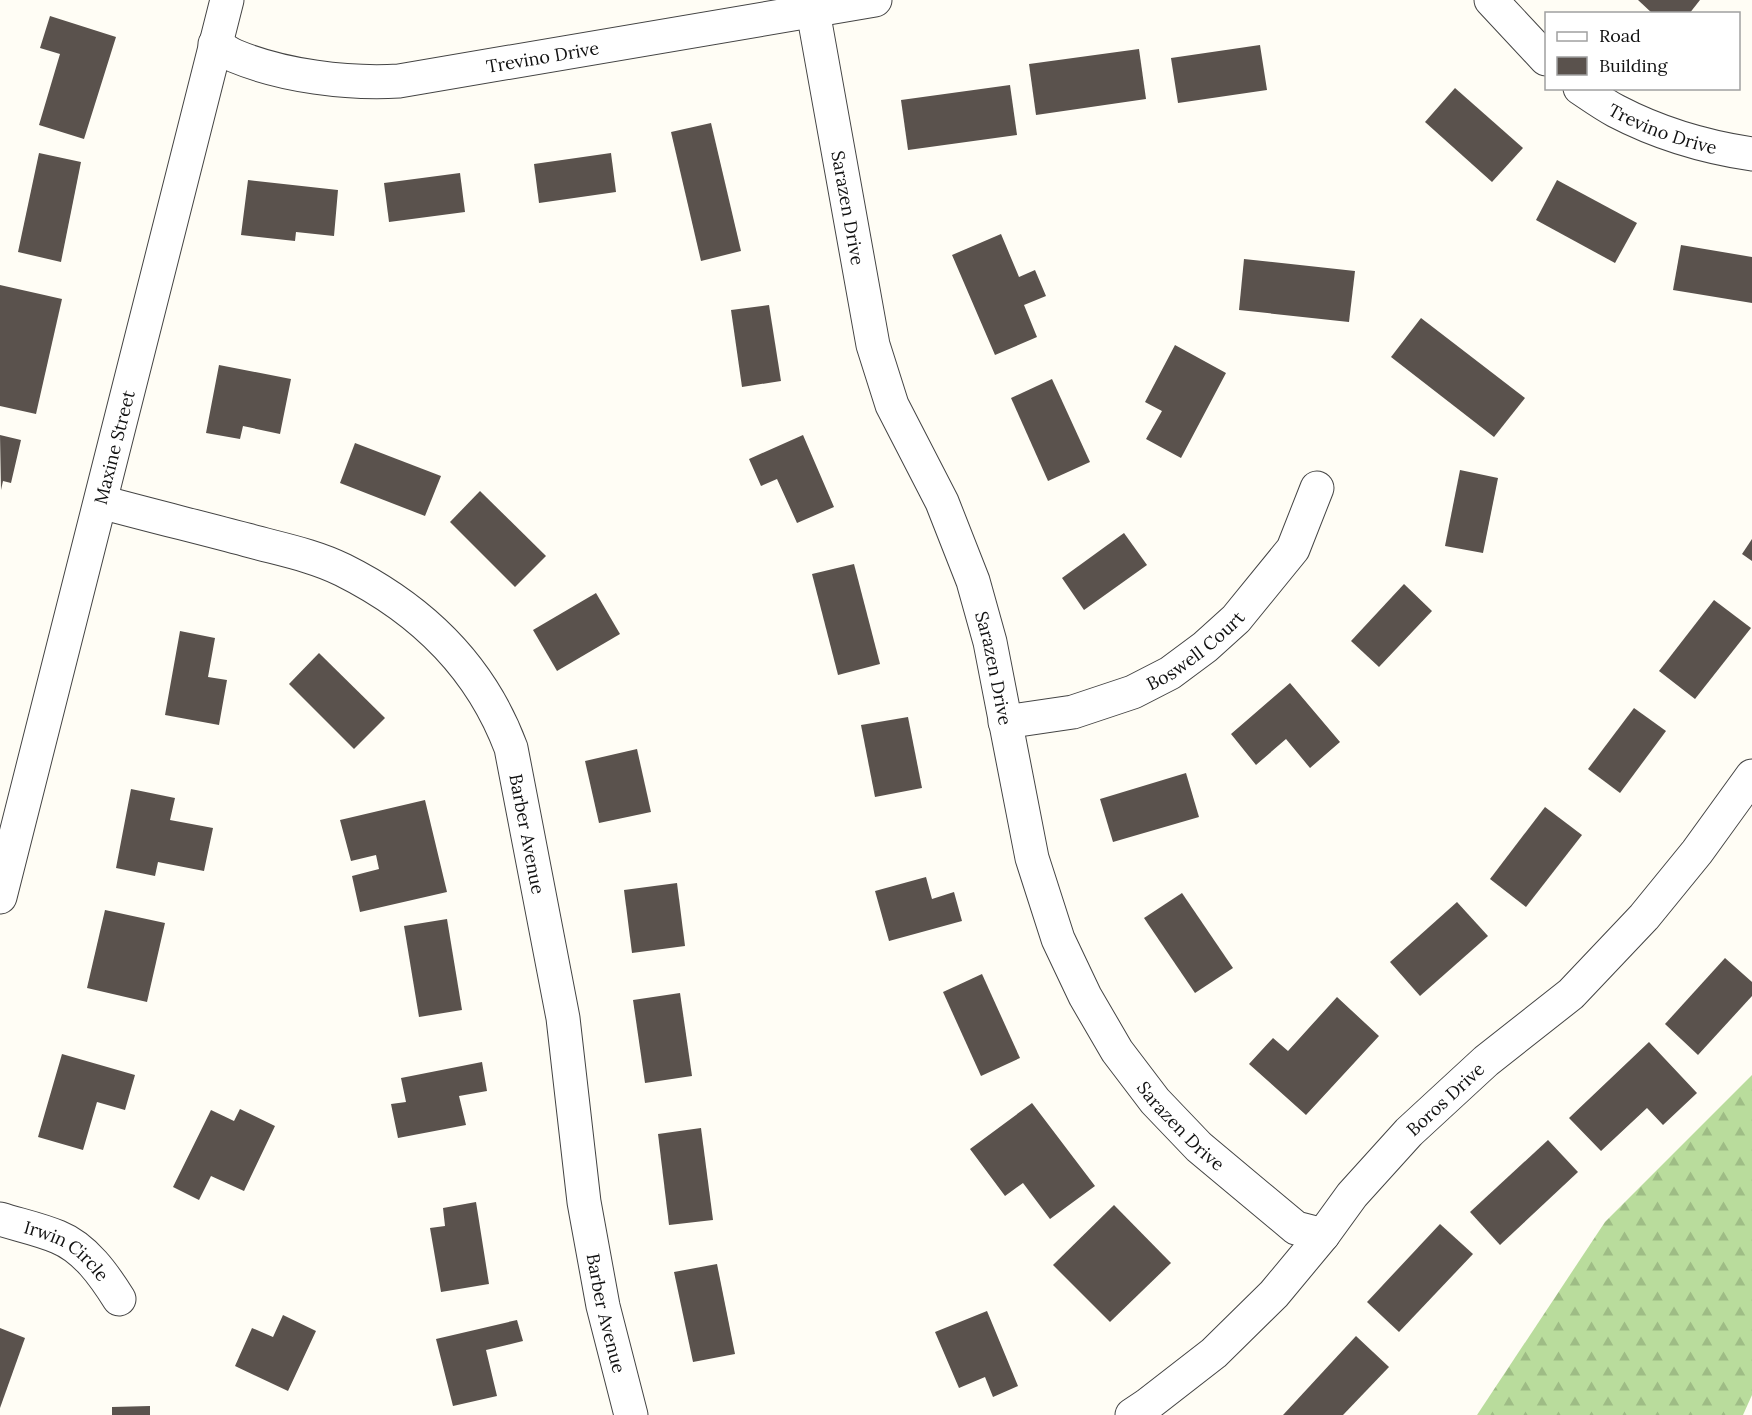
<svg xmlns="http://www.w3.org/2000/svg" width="1752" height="1415" font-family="Lora,serif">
  <defs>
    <pattern id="forest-firs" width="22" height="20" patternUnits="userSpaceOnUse" patternTransform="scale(1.5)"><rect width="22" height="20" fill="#b9dc9c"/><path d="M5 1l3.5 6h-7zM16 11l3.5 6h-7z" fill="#9ebc85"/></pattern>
  </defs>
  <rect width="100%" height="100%" fill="#fffdf5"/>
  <polygon fill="url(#forest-firs)" points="1752,1075 1752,1395 1743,1415 1477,1415 1605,1222"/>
  <g fill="#5a524d">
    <polygon points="1638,0 1700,0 1689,14 1653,14"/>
    <polygon points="50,16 116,37 84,139 39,125 60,54 40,48"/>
    <polygon points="1260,45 1267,90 1178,103 1171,58"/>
    <polygon points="1139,49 1146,99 1036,115 1029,64"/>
    <polygon points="1010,85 1017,135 908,150 901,100"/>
    <polygon points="1455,88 1523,148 1492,182 1425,122"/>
    <polygon points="711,123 741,251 701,261 671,132"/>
    <polygon points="39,153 81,162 61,262 18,252"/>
    <polygon points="611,153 616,192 539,203 534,164"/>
    <polygon points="460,173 465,212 389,222 384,183"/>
    <polygon points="248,180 338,190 334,236 296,232 295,241 241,235"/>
    <polygon points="1557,180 1637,223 1615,263 1536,220"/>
    <polygon points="1001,234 1019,277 1035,270 1046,296 1024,305 1037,337 995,355 952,255"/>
    <polygon points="1681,245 1752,257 1752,303 1673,290"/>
    <polygon points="1244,259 1355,271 1349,322 1239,310"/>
    <polygon points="0,285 62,299 36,414 0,406"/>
    <polygon points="769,305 781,381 742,387 731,310"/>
    <polygon points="1421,318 1525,398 1494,437 1391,357"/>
    <polygon points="1175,345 1226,373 1181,458 1146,439 1162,411 1145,402"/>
    <polygon points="219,365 291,379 280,434 243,426 240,439 206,433"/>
    <polygon points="1052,379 1090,462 1048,481 1011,398"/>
    <polygon points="0,435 21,440 11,483 3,481 1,490"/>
    <polygon points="803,435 834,507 797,523 777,479 761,486 749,459"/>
    <polygon points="355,443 441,476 425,516 340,483"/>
    <polygon points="1460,470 1498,478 1483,553 1445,546"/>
    <polygon points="480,491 546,556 515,587 450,522"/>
    <polygon points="1124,533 1147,565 1084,610 1062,578"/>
    <polygon points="1752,539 1752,561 1742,554"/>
    <polygon points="854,564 880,664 838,675 812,574"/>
    <polygon points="1404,584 1432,611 1379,667 1351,641"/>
    <polygon points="596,593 620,634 557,671 533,630"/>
    <polygon points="1714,600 1751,628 1695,699 1659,671"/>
    <polygon points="180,631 215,638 208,677 227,680 219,725 165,715"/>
    <polygon points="319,653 385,718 354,749 289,684"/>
    <polygon points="1290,683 1340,742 1310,768 1286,739 1256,765 1231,734"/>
    <polygon points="1634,708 1666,731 1620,793 1588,769"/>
    <polygon points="908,717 922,788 875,797 861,725"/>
    <polygon points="637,749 651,812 599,823 585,761"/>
    <polygon points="1186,773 1199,817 1113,842 1100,799"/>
    <polygon points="131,789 175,798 170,820 213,828 204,871 158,862 155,876 116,868"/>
    <polygon points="425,800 447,892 360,912 352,876 379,869 376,855 351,861 340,820"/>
    <polygon points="1545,807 1582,835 1526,907 1490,879"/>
    <polygon points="926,877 932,899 954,892 962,921 889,941 875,891"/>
    <polygon points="677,883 685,946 632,953 624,890"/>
    <polygon points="1182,893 1233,968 1195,993 1144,918"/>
    <polygon points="1457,902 1488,936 1420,996 1390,962"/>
    <polygon points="105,910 165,923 147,1002 87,988"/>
    <polygon points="447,919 462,1010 419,1017 404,926"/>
    <polygon points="1725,958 1752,982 1752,996 1698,1055 1665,1024"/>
    <polygon points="982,974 1020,1058 981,1076 943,992"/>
    <polygon points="680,993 692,1076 645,1083 633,1000"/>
    <polygon points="1337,997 1379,1036 1306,1115 1249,1064 1273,1038 1288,1051"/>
    <polygon points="1649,1042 1697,1093 1663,1125 1647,1108 1601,1151 1569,1118"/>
    <polygon points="62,1054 135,1075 125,1110 97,1102 83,1150 38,1137"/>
    <polygon points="482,1062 487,1091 459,1096 466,1125 398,1138 391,1104 406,1102 401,1078"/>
    <polygon points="1032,1103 1095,1186 1050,1219 1023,1183 1005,1196 970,1149"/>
    <polygon points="240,1109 275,1126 244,1191 211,1176 199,1200 173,1187 211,1110 234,1121"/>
    <polygon points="701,1128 713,1220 669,1225 658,1134"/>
    <polygon points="1548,1140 1578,1172 1500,1245 1470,1212"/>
    <polygon points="476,1202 489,1284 441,1292 430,1228 445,1226 443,1208"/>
    <polygon points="1114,1205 1171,1263 1110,1322 1053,1265"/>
    <polygon points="1440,1224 1473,1254 1399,1332 1367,1302"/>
    <polygon points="717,1264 735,1354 693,1362 674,1272"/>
    <polygon points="987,1311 1018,1386 993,1397 985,1377 959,1388 935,1332"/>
    <polygon points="283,1315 316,1331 288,1391 235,1366 252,1328 273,1337"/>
    <polygon points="517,1320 523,1341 486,1350 497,1396 453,1406 436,1339"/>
    <polygon points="0,1328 25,1338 0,1408"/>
    <polygon points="1356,1336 1389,1367 1343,1415 1283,1415"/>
    <polygon points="150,1406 150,1415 112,1415 112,1407"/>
  </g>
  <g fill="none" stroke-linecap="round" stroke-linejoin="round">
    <g stroke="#444" stroke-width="35">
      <g id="street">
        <polyline points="1491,0 1546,59"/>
        <path id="s1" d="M813,11L873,345L892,405L942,502L973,581L990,642L1032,858L1058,939L1085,996L1117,1051L1155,1101L1199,1147L1296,1228L1323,1235"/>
        <path id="s2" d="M215,44C221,48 228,53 235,56C283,76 347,84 399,81L875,0"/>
        <path id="s3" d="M1580,88C1592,96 1603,104 1616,111C1658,133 1705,147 1752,154"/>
        <path id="s4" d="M101,502C149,515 198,527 247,540C279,549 313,555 343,570C421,609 480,665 511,748L563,1018L584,1202L603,1306L631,1415"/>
        <path id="s5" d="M1005,722L1073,712L1133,692L1170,673L1205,647L1236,619L1293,549L1317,488"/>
        <path id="s6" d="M0,897L227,0"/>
        <path id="s7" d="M0,1219C19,1225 39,1229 58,1237C85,1248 104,1275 119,1299"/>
        <path id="s8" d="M1132,1415L1147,1405L1214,1353L1274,1294L1323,1235L1352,1195L1409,1132L1486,1061L1571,994L1644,917L1697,852L1752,776"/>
      </g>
    </g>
    <use href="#street" stroke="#fff" stroke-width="33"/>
  </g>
  <g text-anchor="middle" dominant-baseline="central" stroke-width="6" stroke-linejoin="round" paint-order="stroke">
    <g font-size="18" fill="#111" stroke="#fff">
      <text stroke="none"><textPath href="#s2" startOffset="336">Trevino Drive</textPath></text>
      <text stroke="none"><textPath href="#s3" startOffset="93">Trevino Drive</textPath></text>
      <text stroke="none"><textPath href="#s1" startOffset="200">Sarazen Drive</textPath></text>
      <text stroke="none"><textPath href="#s6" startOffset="464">Maxine Street</textPath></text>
      <text stroke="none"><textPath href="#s5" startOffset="207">Boswell Court</textPath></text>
      <text stroke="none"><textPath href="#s1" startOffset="686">Sarazen Drive</textPath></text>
      <text stroke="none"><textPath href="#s4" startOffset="590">Barber Avenue</textPath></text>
      <text stroke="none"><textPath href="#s8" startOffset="447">Boros Drive</textPath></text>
      <text stroke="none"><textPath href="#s1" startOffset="1190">Sarazen Drive</textPath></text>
      <text stroke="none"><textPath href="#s7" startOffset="75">Irwin Circle</textPath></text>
      <text stroke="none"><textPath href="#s4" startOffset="1076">Barber Avenue</textPath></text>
    </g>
  </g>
  <rect x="1545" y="12" width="195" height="78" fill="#ffffff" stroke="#a0a0a0" stroke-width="1.5"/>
  <rect x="1557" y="32" width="30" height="9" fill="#ffffff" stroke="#a0a0a0" stroke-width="1.5"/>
  <text x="1599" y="42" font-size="18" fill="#111111">Road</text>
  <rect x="1557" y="57" width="30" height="18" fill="#5a524d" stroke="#a0a0a0" stroke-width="1.5"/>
  <text x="1599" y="72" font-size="18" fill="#111111">Building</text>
</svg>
